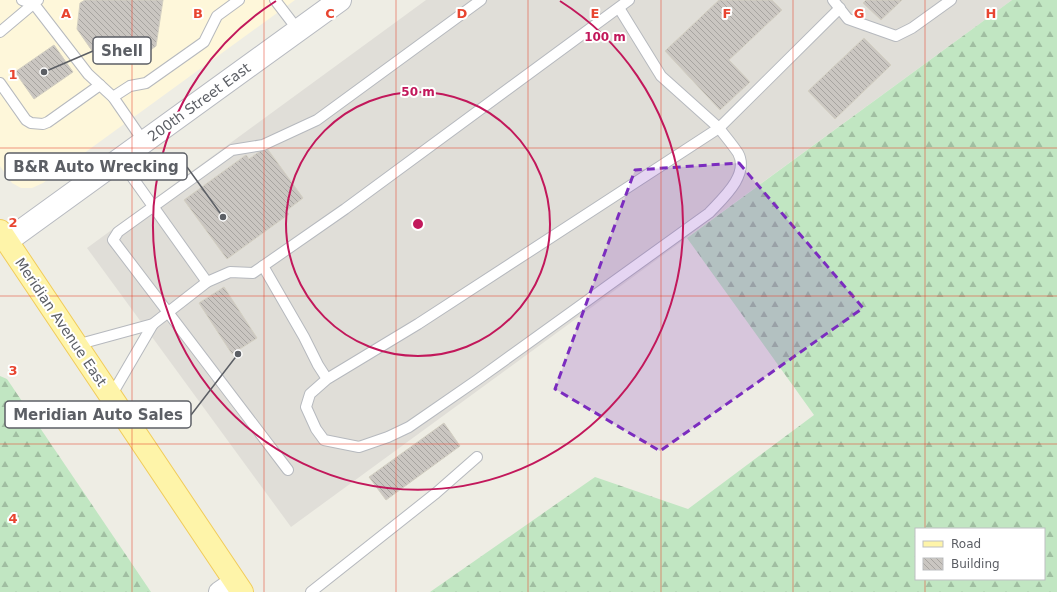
<svg xmlns="http://www.w3.org/2000/svg" width="1057" height="592" font-family="'DejaVu Sans',sans-serif">
  <defs>
    <pattern id="forest-firs" width="22" height="20" patternUnits="userSpaceOnUse"><rect width="22" height="20" fill="#c1e6c2"/><path d="M5 1l3.5 6h-7zM16 11l3.5 6h-7z" fill="#a0bea1"/></pattern>
    <pattern id="building-back-hatch" width="6" height="6" patternUnits="userSpaceOnUse"><rect width="6" height="6" fill="#cac6c1"/><path d="M-1 5l2 2M0 0l6 6M5-1l2 2" fill="none" stroke="#a7a4a0"/></pattern>
  </defs>
  <rect width="100%" height="100%" fill="#eeede4"/>
  <polygon fill="#fef7da" points="0,0 295,0 43,183 32,188 21,188 12,183 0,166"/>
  <polygon fill="#e0ded8" points="426,0 1012,0 291,527 87,248"/>
  <g fill="url(#forest-firs)" fill-rule="evenodd">
    <path d="M1012,0H1057V592H430L595,477L688,509L814,415L687,238ZM916,529H1044V579H916Z"/>
    <polygon points="0,376 7,379 151,592 0,592"/>
  </g>
  <g fill="url(#building-back-hatch)" stroke="#d3cfc2">
    <polygon points="85,0 163,0 156,46 138,59 95,55 77,29 80,3"/>
    <polygon points="719,0 772,0 782,10 729,60 750,82 720,110 665,51"/>
    <polygon points="866,0 902,0 881,20 863,3"/>
    <polygon points="864,38 891,65 835,119 808,91"/>
    <polygon points="54,45 73,72 34,99 15,72"/>
    <polygon points="266,147 303,198 286,211 289,214 227,259 184,200 246,155 249,159"/>
    <polygon points="224,287 257,338 232,354 199,303"/>
    <polygon points="444,423 460,446 386,500 369,477"/>
  </g>
  <g fill="none" stroke-linecap="round" stroke-linejoin="round">
    <g stroke="#b6b9be" stroke-width="12">
      <g id="lane">
        <polyline points="22,0 34,4 88,74 113,97 144,142"/>
        <polyline points="275,0 298,30"/>
        <polyline points="833,0 848,19 896,36 912,28 951,0"/>
        <polyline points="619,8 661,76 719,128 840,8"/>
        <polyline points="0,32 38,0"/>
        <polyline points="0,83 26,120 31,123 43,124 48,122 100,85"/>
        <polyline points="113,97 130,86 146,83 204,42 217,16 239,0"/>
        <polyline points="120,160 207,282"/>
        <path d="M263,266L304,337L318,365L327,379L418,324L719,128C725,136 732,144 738,153C750,175 722,199 709,213L477,380L409,427L388,437L359,447L324,440L316,429L306,407L310,394L327,379"/>
        <polyline points="76,345 153,324 207,282 230,272 253,273 345,209 629,0"/>
        <polyline points="111,396 153,324"/>
        <polyline points="288,470 113,240 118,232 232,150 263,145 317,120 481,0"/>
        <polyline points="311,592 436,493 477,457"/>
      </g>
    </g>
    <g stroke="#b6b9be" stroke-width="22">
      <polyline id="street" points="219,592 235,581"/>
    </g>
    <g stroke="#b7bac0" stroke-width="24">
      <polyline id="secondary" points="7,241 340,0"/>
    </g>
    <g stroke="#f1cc5b" stroke-width="24">
      <polyline id="primary" points="0,231 242,592"/>
    </g>
    <use href="#lane" stroke="#fff" stroke-width="10"/>
    <use href="#street" stroke="#fff" stroke-width="20"/>
    <use href="#secondary" stroke="#fff" stroke-width="22"/>
    <use href="#primary" stroke="#fef4a9" stroke-width="22"/>
  </g>
  <path fill="#7b2cbf" fill-opacity="0.2" stroke="#7b2cbf" stroke-width="3" stroke-dasharray="8 5" stroke-linejoin="round" d="M739,163L863,308L660,451L555,389L635,170Z"/>
  <path fill="none" stroke="#e84530" stroke-width="1" stroke-opacity="0.55" d="M132,0V592M264,0V592M396,0V592M528,0V592M661,0V592M793,0V592M925,0V529M0,148H1057M0,296H1057M0,444H1057M925,579V592"/>
  <g fill="none" stroke="#c2185b" stroke-width="2">
    <circle cx="418" cy="224" r="132"/>
    <path d="M560 1A265 265 0 1 1 276 1"/>
  </g>
  <g text-anchor="middle" dominant-baseline="central" stroke-width="4" stroke-linejoin="round" paint-order="stroke">
    <g font-size="14" fill="#5c5f65" stroke="#fff">
      <text transform="translate(199 102) rotate(-36)">200th Street East</text>
      <text transform="translate(61 322) rotate(56)">Meridian Avenue East</text>
    </g>
  </g>
  <g font-size="13" text-anchor="middle" font-weight="bold" fill="#e84530" stroke="#fff" stroke-width="4" stroke-linejoin="round" paint-order="stroke">
    <text x="66" y="18">A</text>
    <text x="198" y="18">B</text>
    <text x="330" y="18">C</text>
    <text x="462" y="18">D</text>
    <text x="595" y="18">E</text>
    <text x="727" y="18">F</text>
    <text x="859" y="18">G</text>
    <text x="991" y="18">H</text>
    <text x="13" y="79">1</text>
    <text x="13" y="227">2</text>
    <text x="13" y="375">3</text>
    <text x="13" y="523">4</text>
  </g>
  <circle cx="418" cy="224" r="6" fill="#c2185b" stroke="#fff" stroke-width="2"/>
  <g font-size="12" text-anchor="middle" font-weight="bold" fill="#c2185b" stroke="#fff" stroke-width="4" stroke-linejoin="round" paint-order="stroke">
    <text x="605" y="41">100 m</text>
    <text x="418" y="96">50 m</text>
  </g>
  <path fill="none" stroke="#5c5f65" stroke-width="1.5" d="M44 72L93 51M223 217L187 167M238 354L191 415"/>
  <g fill="#5c5f65" stroke="#fff" stroke-width="1.5">
    <circle cx="44" cy="72" r="4"/>
    <circle cx="223" cy="217" r="4"/>
    <circle cx="238" cy="354" r="4"/>
  </g>
  <g fill="#fff" stroke="#5c5f65" stroke-width="1.5">
    <rect x="93" y="37" width="58" height="27" rx="4"/>
    <rect x="5" y="153" width="182" height="27" rx="4"/>
    <rect x="5" y="401" width="186" height="27" rx="4"/>
  </g>
  <g font-size="15" text-anchor="middle" font-weight="bold" fill="#5c5f65">
    <text x="122" y="56">Shell</text>
    <text x="96" y="172">B&amp;R Auto Wrecking</text>
    <text x="98" y="420">Meridian Auto Sales</text>
  </g>
  <rect x="915" y="528" width="130" height="52" fill="#ffffff" stroke="#bebfc1"/>
  <rect x="923" y="541" width="20" height="6" fill="#fef4a9" stroke="#bebfc1"/>
  <text x="951" y="548" font-size="12" fill="#5c5f65">Road</text>
  <rect x="923" y="558" width="20" height="12" fill="url(#building-back-hatch)" stroke="#bebfc1"/>
  <text x="951" y="568" font-size="12" fill="#5c5f65">Building</text>
</svg>
